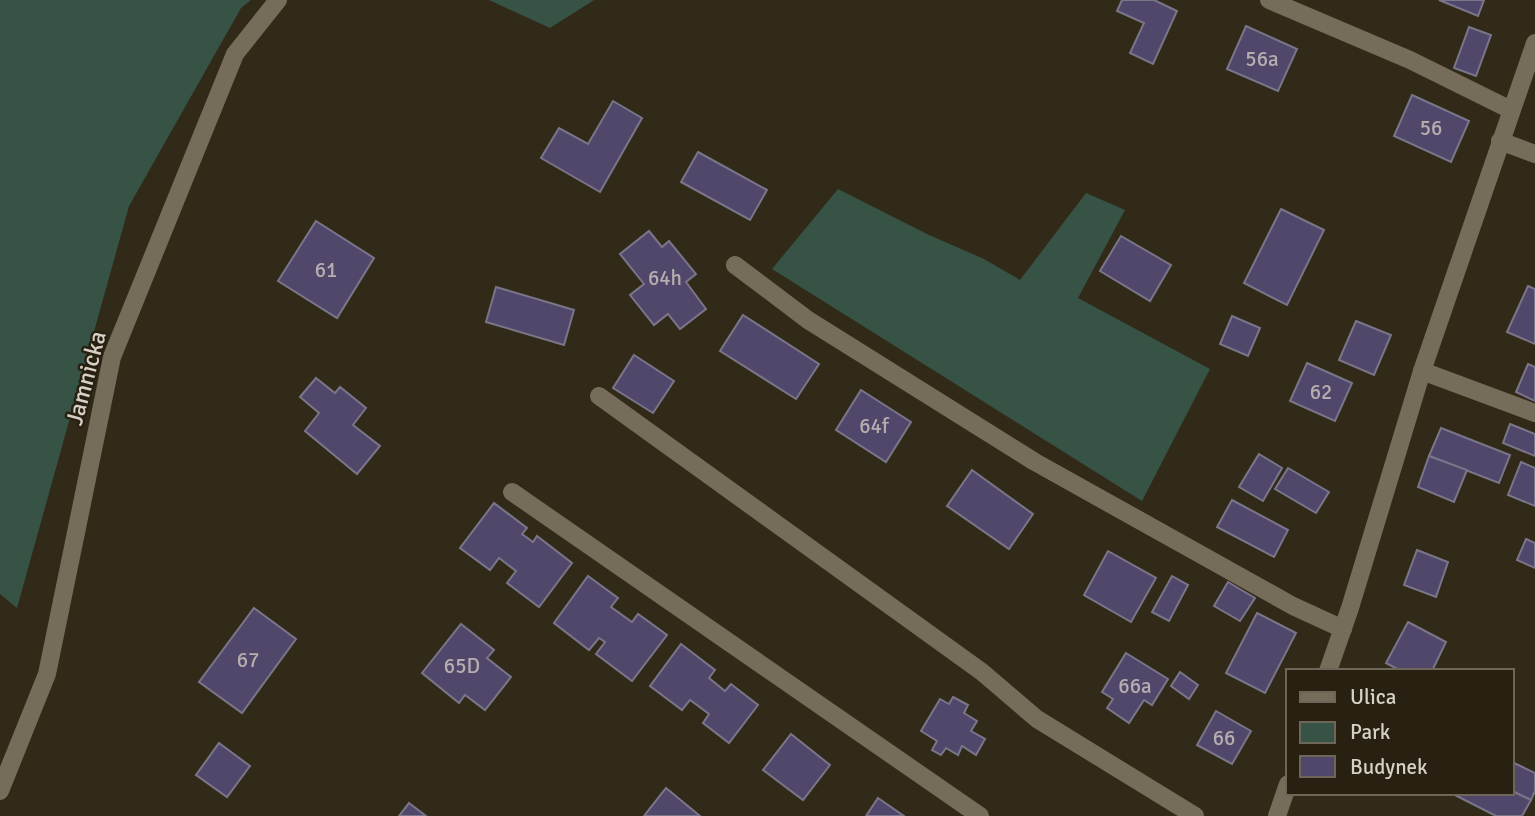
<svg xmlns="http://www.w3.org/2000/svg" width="1535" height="816" font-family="Signika,sans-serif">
  <rect width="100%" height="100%" fill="#322a19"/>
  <g fill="#365345">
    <polygon points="0,0 251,0 241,8 129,206 17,608 0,594"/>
    <polygon points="489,0 594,0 550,28"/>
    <polygon points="838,189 929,235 984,259 1020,280 1086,193 1125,210 1078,298 1210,369 1142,501 772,269"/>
  </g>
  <g fill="#51476b" stroke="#7a7689" stroke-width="2">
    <polygon points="1122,0 1154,0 1177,11 1153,64 1130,53 1144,23 1117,11"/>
    <polygon points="1439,0 1484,0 1478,16"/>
    <polygon points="1246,26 1297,49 1278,91 1227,69"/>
    <polygon points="1469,27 1491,35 1476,76 1454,68"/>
    <polygon points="1412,95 1469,121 1451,162 1394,136"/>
    <polygon points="613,101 642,118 600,192 541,158 559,128 588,144"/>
    <polygon points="698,152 767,190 750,220 681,182"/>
    <polygon points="1281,209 1324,230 1287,305 1244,283"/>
    <polygon points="316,221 374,258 337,318 278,281"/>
    <polygon points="649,231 662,247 669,241 696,274 686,282 706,309 680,329 668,314 654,325 630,295 644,284 620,254"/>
    <polygon points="1121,236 1171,265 1150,301 1100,271"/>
    <polygon points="1528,286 1535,289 1535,344 1507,332"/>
    <polygon points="496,287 574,310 564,345 486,322"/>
    <polygon points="743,315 819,364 796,399 720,351"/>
    <polygon points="1232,316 1260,328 1248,356 1220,344"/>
    <polygon points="1356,321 1391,335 1374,375 1339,360"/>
    <polygon points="634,355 674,381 653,413 613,388"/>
    <polygon points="1307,363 1352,383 1335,421 1290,401"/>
    <polygon points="1528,364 1535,367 1535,401 1516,392"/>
    <polygon points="316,378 335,393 340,387 366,408 353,425 380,446 357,474 305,431 319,413 300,397"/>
    <polygon points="861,390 911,422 886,462 836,430"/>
    <polygon points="1510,424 1535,434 1535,456 1503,443"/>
    <polygon points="1441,428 1510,455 1499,483 1429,456"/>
    <polygon points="1259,454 1282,468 1263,501 1239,487"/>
    <polygon points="1429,456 1467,470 1454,502 1418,487"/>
    <polygon points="1521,462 1535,468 1535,506 1508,495"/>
    <polygon points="1288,468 1329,492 1316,513 1275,489"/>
    <polygon points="972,470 1033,514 1009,549 947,506"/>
    <polygon points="1232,500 1288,530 1274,557 1217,527"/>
    <polygon points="494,503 527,528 522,534 533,542 537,536 572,563 539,607 507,583 516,571 499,558 490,570 460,548"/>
    <polygon points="1526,539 1535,543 1535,568 1517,560"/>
    <polygon points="1417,550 1448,562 1436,597 1404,585"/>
    <polygon points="1108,551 1156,578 1131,622 1084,595"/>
    <polygon points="588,576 618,598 611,607 632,622 638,614 667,635 632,681 596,654 605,642 599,638 589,650 554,623"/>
    <polygon points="1172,576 1188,585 1169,621 1152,612"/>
    <polygon points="1228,582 1255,598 1240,621 1214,606"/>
    <polygon points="254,608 296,639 242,713 199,682"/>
    <polygon points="1257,613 1296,633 1265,693 1226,673"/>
    <polygon points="1408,622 1446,642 1432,671 1401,671 1386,663"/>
    <polygon points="461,624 494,650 487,658 511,677 485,710 465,695 459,703 422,673"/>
    <polygon points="681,644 715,670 709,678 725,691 731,684 758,705 729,743 703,723 709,714 690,700 682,710 650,686"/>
    <polygon points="1126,653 1168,679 1152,705 1144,700 1129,723 1107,708 1113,699 1102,692"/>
    <polygon points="1180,672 1198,685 1189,699 1171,686"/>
    <polygon points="953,697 968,705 964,713 977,721 971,731 985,739 976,755 962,746 958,755 946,748 941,755 932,750 937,741 921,731 940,699 949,704"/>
    <polygon points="1216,711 1251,731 1232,764 1197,745"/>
    <polygon points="791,734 830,765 803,800 763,770"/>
    <polygon points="219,743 250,766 227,797 196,775"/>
    <polygon points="1512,762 1535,773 1535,791 1531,800 1512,791"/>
    <polygon points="666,788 700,816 644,816"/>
    <polygon points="1512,791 1531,800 1522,816 1496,816 1451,793 1512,793"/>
    <polygon points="878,798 904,816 866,816"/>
    <polygon points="409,803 426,816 399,816"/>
  </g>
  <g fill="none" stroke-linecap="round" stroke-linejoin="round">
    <g stroke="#766c5a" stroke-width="18">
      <polyline points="1269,0 1410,60 1511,110"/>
      <polyline points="1500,141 1535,154"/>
      <polyline points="735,265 808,320 1035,462 1293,606 1343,629"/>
      <polyline points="1422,371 1535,413"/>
      <polyline points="599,396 982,672 1037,719 1195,816"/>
      <polyline points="512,492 980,816"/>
      <polyline points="1328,671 1350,608 1422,371 1535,43"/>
      <polyline points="0,791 47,674 112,357 235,54 278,0"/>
      <polyline points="1277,816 1288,784"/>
    </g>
  </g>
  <g text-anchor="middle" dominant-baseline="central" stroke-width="5" stroke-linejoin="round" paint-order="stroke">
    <g font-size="21" fill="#b5aeaf">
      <text x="1262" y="59">56a</text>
      <text x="1431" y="128">56</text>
      <text x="326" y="270">61</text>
      <text x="665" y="278">64h</text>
      <text x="1321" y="392">62</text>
      <text x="874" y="426">64f</text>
      <text x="248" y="660">67</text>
      <text x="462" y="666">65D</text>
      <text x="1135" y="686">66a</text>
      <text x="1224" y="738">66</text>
    </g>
    <g font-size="24" fill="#d6d1c6" stroke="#282010">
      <text transform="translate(86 378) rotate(-75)">Jamnicka</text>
    </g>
  </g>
  <rect x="1286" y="669" width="228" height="126" fill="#282010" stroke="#6e6759" stroke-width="2"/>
  <rect x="1300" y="692" width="35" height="10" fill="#766c5a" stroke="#6e6759" stroke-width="2"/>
  <text x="1350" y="704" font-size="21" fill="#d6d1c6">Ulica</text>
  <rect x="1300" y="722" width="35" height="21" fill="#365345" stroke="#6e6759" stroke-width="2"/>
  <text x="1350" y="739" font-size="21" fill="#d6d1c6">Park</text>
  <rect x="1300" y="756" width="35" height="21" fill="#51476b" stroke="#6e6759" stroke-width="2"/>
  <text x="1350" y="774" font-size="21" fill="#d6d1c6">Budynek</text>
</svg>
